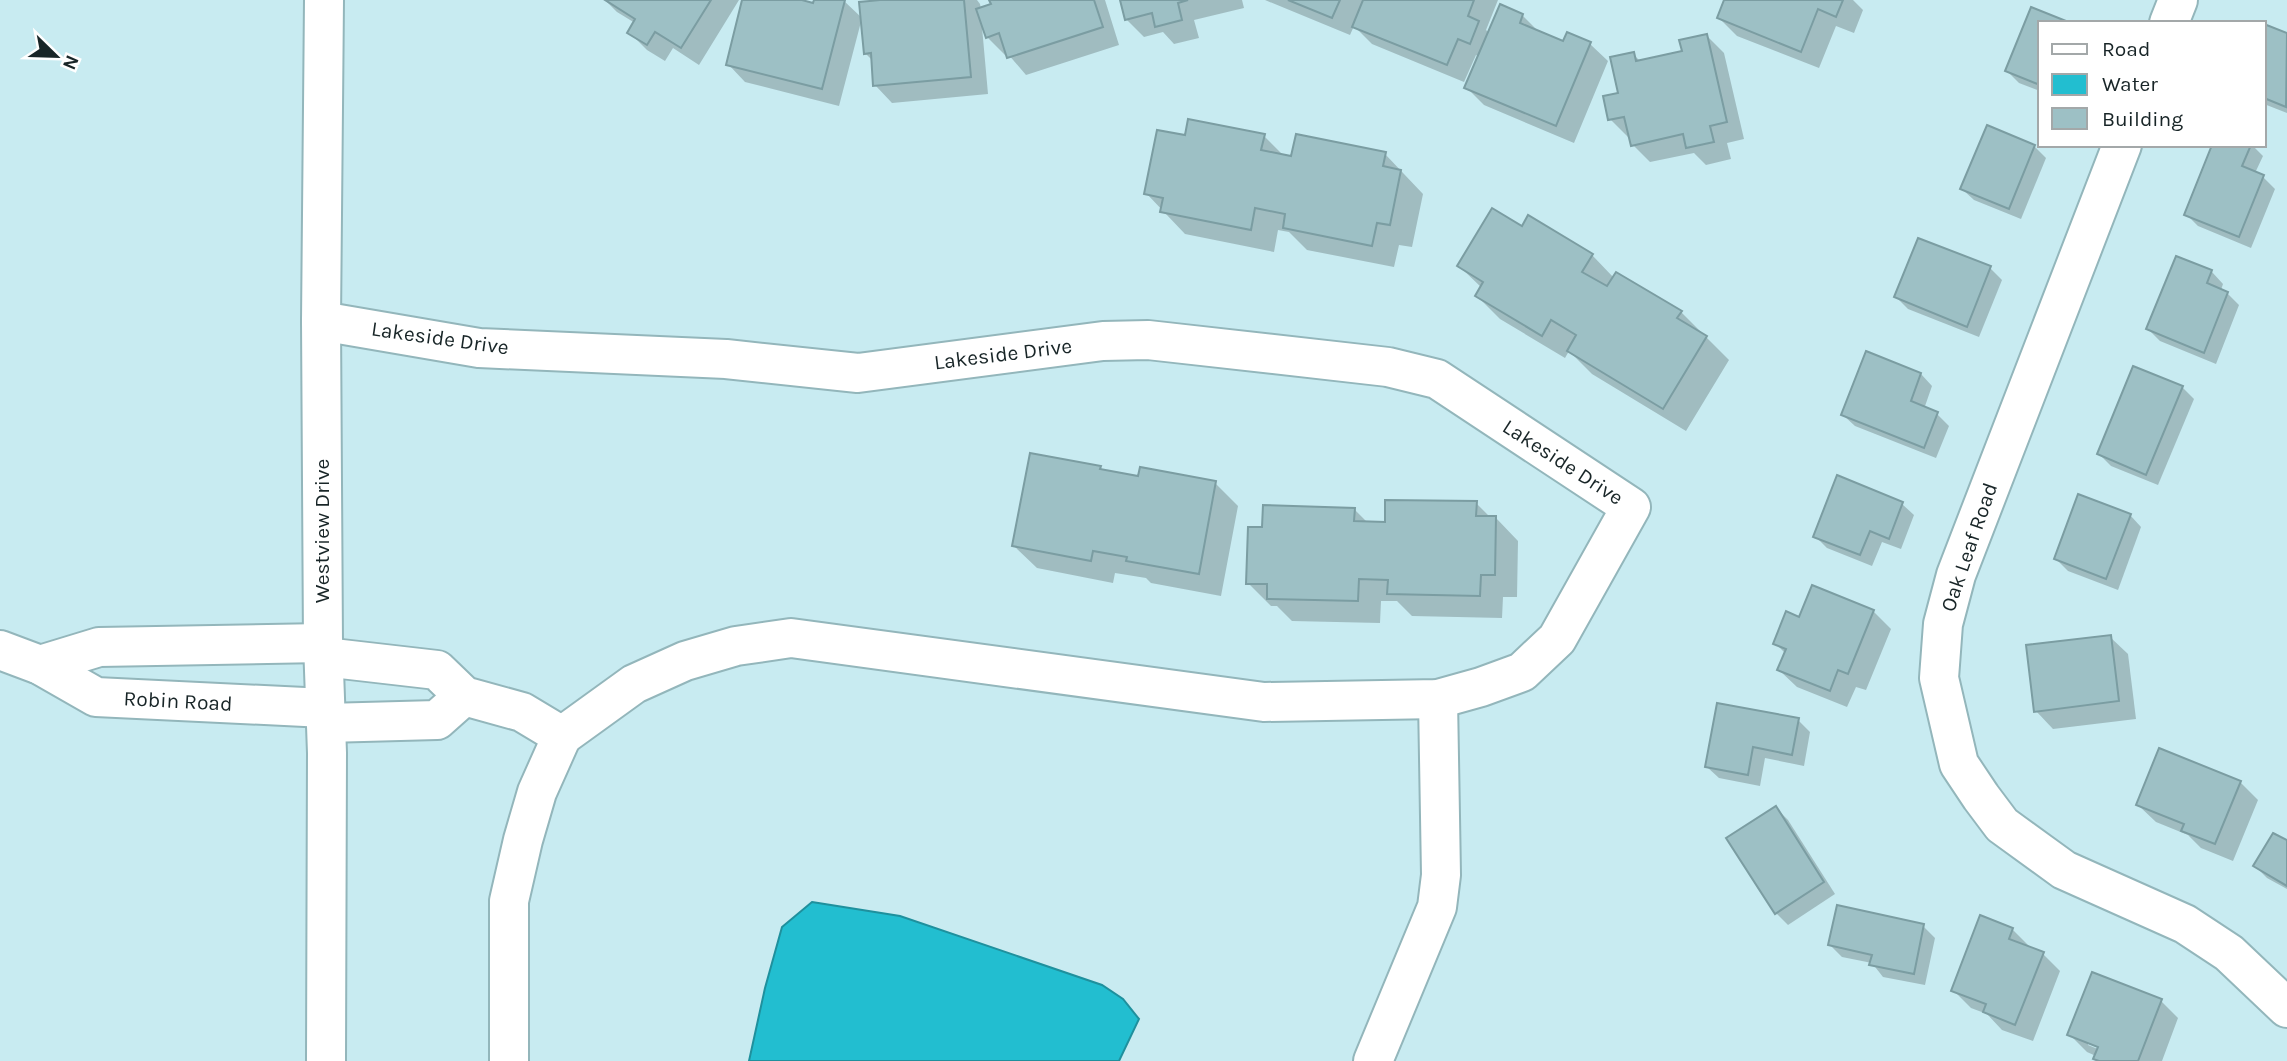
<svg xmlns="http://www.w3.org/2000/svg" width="2287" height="1061" font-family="Karla,sans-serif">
  <rect width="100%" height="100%" fill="#c8ebf1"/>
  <polygon fill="#22bed0" stroke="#1f909d" stroke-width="2" points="812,902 900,916 1102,985 1123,999 1139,1019 1119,1061 749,1061 765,988 782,927"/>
  <g fill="#0003" fill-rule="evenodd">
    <polygon points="605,0 739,0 699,65 673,48 665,61 647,50 629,32 635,23 617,12"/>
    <polygon points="744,0 795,0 815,5 816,0 843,0 862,18 839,106 745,82 728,64"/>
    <polygon points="899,0 977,0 980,4 981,9 993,5 991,0 1105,0 1119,45 1026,75 1008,54 1005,55 987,37 982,27 988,94 892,103 875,85 873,61 865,53"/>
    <polygon points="1122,0 1242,0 1244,8 1194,20 1199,38 1174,44 1163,32 1144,37 1126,19"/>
    <polygon points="1265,0 1498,0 1486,30 1489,33 1522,15 1541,34 1563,43 1567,34 1590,44 1608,61 1574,143 1484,105 1467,88 1479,57 1476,55 1464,82 1372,44 1354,26 1350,35"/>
    <polygon points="1726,0 1853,0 1863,10 1854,33 1836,26 1819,68 1737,36 1719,18"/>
    <polygon points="2032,9 2040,23 2040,91 2019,83 2007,71"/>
    <polygon points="2264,26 2287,35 2287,113 2264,104"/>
    <polygon points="1706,35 1724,53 1744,139 1727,143 1731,159 1706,165 1694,153 1650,162 1633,145 1631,136 1628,137 1610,119 1633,54 1641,62 1684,52"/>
    <polygon points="1264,136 1284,156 1293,158 1385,154 1423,194 1412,247 1399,245 1394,267 1307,250 1289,232 1278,230 1274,252 1185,234 1146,193 1187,137"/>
    <polygon points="2214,145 2252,145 2263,156 2255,173 2263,177 2275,189 2251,248 2198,226 2186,214"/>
    <polygon points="2034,146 2046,158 2021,219 1974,200 1962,189"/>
    <polygon points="1522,228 1592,255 1614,278 1617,274 1681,312 1729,360 1686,431 1592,374 1569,351 1565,358 1500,319 1477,296 1482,288 1459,266"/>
    <polygon points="2177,258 2212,272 2223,284 2221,290 2227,293 2239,305 2216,364 2160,341 2148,329"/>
    <polygon points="1990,268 2002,280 1979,337 1908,309 1896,297"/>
    <polygon points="1867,353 1921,374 1932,386 1924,409 1937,414 1949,426 1936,458 1855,426 1843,415"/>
    <polygon points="2182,387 2194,399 2158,485 2111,466 2099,454"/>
    <polygon points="1100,468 1103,471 1139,478 1215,483 1238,506 1221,596 1151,583 1146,578 1115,573 1113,583 1037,568 1014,546"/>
    <polygon points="1476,503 1491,518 1496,518 1518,541 1517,597 1503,597 1502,618 1412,616 1397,601 1381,601 1380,623 1292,621 1277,606 1271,606 1248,583 1264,529 1354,509 1368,523 1386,524"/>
    <polygon points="1902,504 1914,515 1901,549 1882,542 1872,566 1827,548 1815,536"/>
    <polygon points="2130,515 2141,527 2118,590 2068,571 2056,559"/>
    <polygon points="1873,611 1891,629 1866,690 1856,687 1847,707 1797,687 1779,670 1786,654 1775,643 1800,619"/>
    <polygon points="2110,637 2128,654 2136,719 2053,729 2036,711"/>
    <polygon points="1798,720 1810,732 1804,766 1765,758 1760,786 1719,778 1707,767"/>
    <polygon points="2240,782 2258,800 2233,861 2201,848 2188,835 2156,822 2138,805"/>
    <polygon points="1776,808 1788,820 1835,894 1788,925 1776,913"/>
    <polygon points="2287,842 2287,889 2267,878 2255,866"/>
    <polygon points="1923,926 1935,938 1925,985 1883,977 1872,963 1842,957 1830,945"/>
    <polygon points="2012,929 2030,947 2030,949 2043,954 2060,971 2033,1041 2002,1030 1987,1014 1971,1008 1953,990"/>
    <path d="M2161,1001L2178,1018L2162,1061H2098L2095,1058L2096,1056L2087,1052L2069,1034ZM2088,1041L2107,1048L2105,1052L2088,1045Z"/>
  </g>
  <g fill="#9dc0c5" stroke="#7b9da2" stroke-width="2">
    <polygon points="605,0 711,0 681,48 655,32 647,45 627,33 635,19"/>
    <polygon points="742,0 802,0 813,3 814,0 845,0 822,89 726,65"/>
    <polygon points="880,0 964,0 971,77 873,86 871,53 864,54 859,2"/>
    <polygon points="989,0 1094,0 1103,27 1007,58 999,33 986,38 976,9 991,4"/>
    <polygon points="1120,0 1188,0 1178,3 1182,20 1155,27 1152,13 1125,20"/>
    <polygon points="1288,0 1340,0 1332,18"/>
    <polygon points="1363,0 1474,0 1468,16 1479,21 1470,44 1458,39 1447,65 1352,27"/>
    <polygon points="1724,0 1843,0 1836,17 1818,9 1801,52 1717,18"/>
    <polygon points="1500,4 1523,14 1520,23 1563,41 1567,32 1591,42 1556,126 1464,88"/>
    <polygon points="2031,7 2071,23 2040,23 2040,85 2005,71"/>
    <polygon points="2264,24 2287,33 2286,107 2264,98"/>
    <polygon points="1707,34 1727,122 1710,126 1714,142 1686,148 1683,134 1631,146 1624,117 1608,120 1603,96 1618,93 1610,57 1634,52 1636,61 1682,51 1679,40"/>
    <polygon points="1188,119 1265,134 1261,150 1291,156 1296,134 1386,152 1383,166 1401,170 1390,225 1377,223 1372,246 1283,228 1285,214 1255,208 1251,230 1160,212 1163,198 1144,194 1157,130 1185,135"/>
    <polygon points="1987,125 2035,145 2009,209 1960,189"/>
    <polygon points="2212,145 2251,145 2242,166 2264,175 2239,237 2184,215"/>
    <polygon points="1492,208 1522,226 1528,215 1593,254 1582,272 1607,286 1616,272 1682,311 1677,318 1707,336 1663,409 1567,351 1576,335 1551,320 1542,336 1475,296 1483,282 1457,266"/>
    <polygon points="1918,238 1991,266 1967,327 1894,297"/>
    <polygon points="2176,256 2212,270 2207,283 2228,292 2204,353 2146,329"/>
    <polygon points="1866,351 1921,373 1911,401 1938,412 1924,448 1841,415"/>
    <polygon points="2133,366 2183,386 2146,475 2097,454"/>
    <polygon points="1030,453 1101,466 1100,469 1138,476 1140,467 1216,481 1199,574 1126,561 1127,557 1093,551 1091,561 1012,546"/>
    <polygon points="1837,475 1903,502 1889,539 1870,531 1860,555 1813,537"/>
    <polygon points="2078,494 2131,514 2106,579 2054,559"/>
    <polygon points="1385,500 1477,501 1476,516 1496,516 1495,575 1481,575 1480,596 1387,594 1388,580 1359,579 1358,601 1267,599 1267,584 1246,584 1248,527 1262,527 1263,505 1355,508 1354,521 1385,522"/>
    <polygon points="1812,585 1874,610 1848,674 1838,670 1830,691 1777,670 1786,649 1773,644 1786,611 1799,617"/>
    <polygon points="2111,635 2119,701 2034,712 2026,645"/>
    <polygon points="1717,703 1799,718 1792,755 1753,747 1748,775 1705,767"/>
    <polygon points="2159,748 2241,781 2215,844 2181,831 2184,824 2136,805"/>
    <polygon points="1776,806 1824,882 1775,914 1726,838"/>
    <polygon points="2273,833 2287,840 2287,886 2253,866"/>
    <polygon points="1837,905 1924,924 1914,974 1869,965 1872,955 1828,945"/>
    <polygon points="1980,915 2013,928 2009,939 2044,952 2015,1025 1983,1012 1986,1004 1951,991"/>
    <polygon points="2092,972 2162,999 2138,1061 2099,1061 2093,1059 2098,1047 2067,1035"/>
  </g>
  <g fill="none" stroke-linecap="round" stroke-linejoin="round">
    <g stroke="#93b6bb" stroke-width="42">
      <g id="street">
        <polyline points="2169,23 2178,0"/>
        <polyline points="2122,145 1956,575 1943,624 1939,678 1959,764 1981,797 2002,825 2064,870 2185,924 2229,953 2287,1008"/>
        <polyline points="321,321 479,348 726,359 858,373 1103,341 1148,340 1388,367 1437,379 1631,507 1557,639 1522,672 1481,687 1438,699 1264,702 791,638 736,646 685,661 634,684 562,736"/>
        <polyline points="0,650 40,665 96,697 325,708"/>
        <polyline points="324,657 437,670 464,696 522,712 562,736 537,792 523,840 509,901 509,1061"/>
        <polyline points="40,665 99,647 323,643"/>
        <polyline points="326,723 437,720 464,696"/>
        <polyline points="1373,1061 1437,907 1441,875 1438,699"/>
      </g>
    </g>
    <g stroke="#93b6bb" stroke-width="42">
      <polyline id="secondary" points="324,0 321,321 323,643 327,753 326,1061"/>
    </g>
    <use href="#street" stroke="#fff" stroke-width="38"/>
    <use href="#secondary" stroke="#fff" stroke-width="38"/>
  </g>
  <g text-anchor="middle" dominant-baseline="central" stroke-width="5" stroke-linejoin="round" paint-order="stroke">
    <g font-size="21" fill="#182527" stroke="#fff">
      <text transform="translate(440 338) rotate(8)">Lakeside Drive</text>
      <text transform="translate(1003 354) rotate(-7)">Lakeside Drive</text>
      <text transform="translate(1563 462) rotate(33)">Lakeside Drive</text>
      <text transform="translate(322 531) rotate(-90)">Westview Drive</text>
      <text transform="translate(1969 547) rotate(-71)">Oak Leaf Road</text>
      <text transform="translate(178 701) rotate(3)">Robin Road</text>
    </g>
  </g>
  <rect x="2038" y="21" width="228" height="126" fill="#ffffff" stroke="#a3a8a9" stroke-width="2"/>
  <rect x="2052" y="44" width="35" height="10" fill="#ffffff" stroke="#a3a8a9" stroke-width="2"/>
  <text x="2102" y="56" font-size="21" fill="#182527">Road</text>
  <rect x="2052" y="74" width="35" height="21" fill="#22bed0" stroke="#a3a8a9" stroke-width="2"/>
  <text x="2102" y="91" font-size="21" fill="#182527">Water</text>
  <rect x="2052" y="108" width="35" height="21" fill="#9dc0c5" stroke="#a3a8a9" stroke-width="2"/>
  <text x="2102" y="126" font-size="21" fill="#182527">Building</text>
  <g transform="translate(56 56) rotate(113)" stroke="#ffffff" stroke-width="5" paint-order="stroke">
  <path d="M0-5L12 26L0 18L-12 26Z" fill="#182527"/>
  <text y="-10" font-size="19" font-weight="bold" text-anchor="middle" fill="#182527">N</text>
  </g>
</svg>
